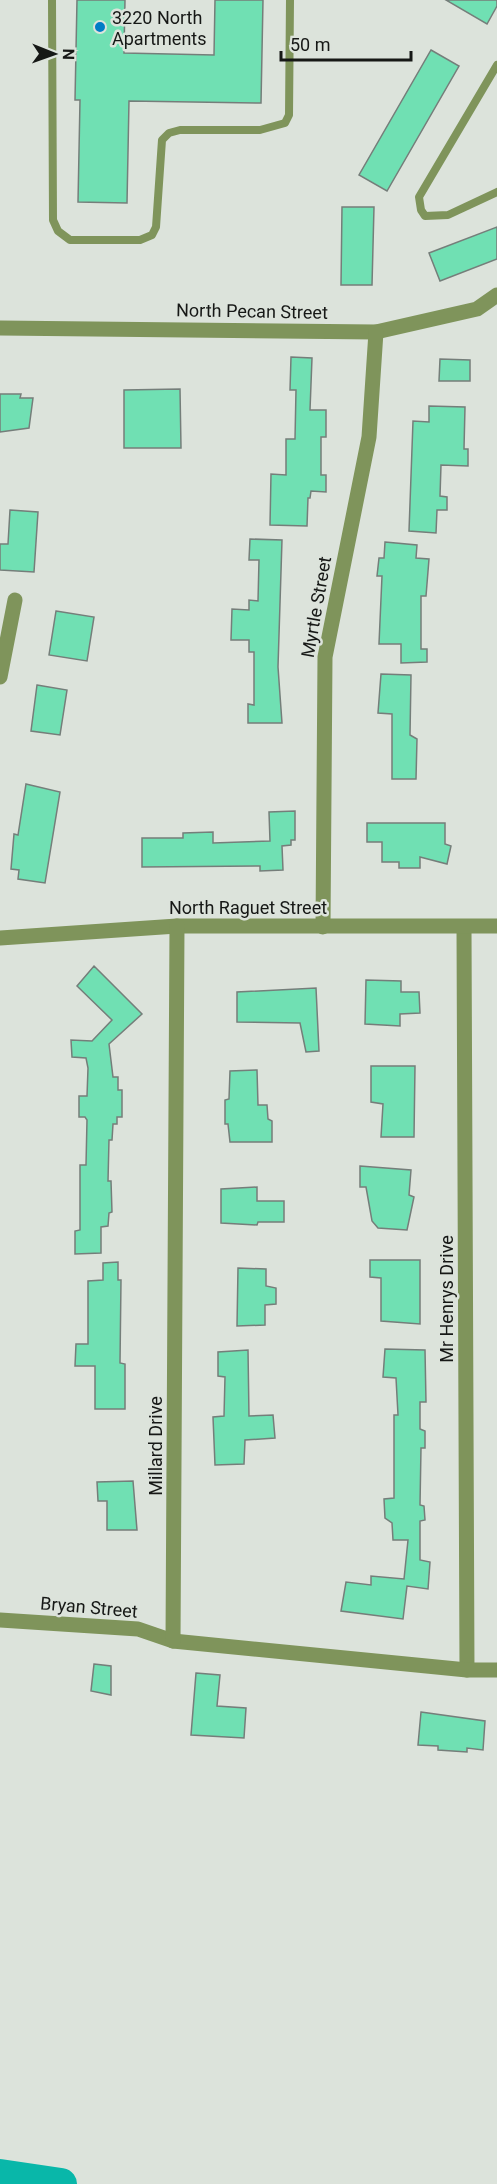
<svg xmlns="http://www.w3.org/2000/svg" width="497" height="2184" font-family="Roboto,sans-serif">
  <rect width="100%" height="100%" fill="#dce3db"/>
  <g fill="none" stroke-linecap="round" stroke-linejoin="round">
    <polyline stroke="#09b7a9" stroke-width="32" points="0,2175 61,2184"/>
  </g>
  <g fill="#70e0b3" stroke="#757e7a" stroke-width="1.5">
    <polygon points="77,0 125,0 124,53 214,55 215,0 263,0 261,103 129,101 127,203 78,202 80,100 75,100"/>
    <polygon points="446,0 497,0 497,6 487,24"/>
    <polygon points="431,50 459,66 387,191 359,175"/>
    <polygon points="342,207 374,207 372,285 341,285"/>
    <polygon points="497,227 497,259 440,281 429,253"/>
    <polygon points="291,357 312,358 310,410 326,410 326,437 321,437 321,475 326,475 326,492 311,491 310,498 308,498 307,526 270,525 271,474 286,475 286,439 295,439 296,390 290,390"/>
    <polygon points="440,359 470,360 470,381 439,381"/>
    <polygon points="180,389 181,448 124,448 124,390"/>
    <polygon points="0,394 21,394 20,398 33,398 29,428 0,432"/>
    <polygon points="429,406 465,407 464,449 468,449 468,466 441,465 440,496 447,497 447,510 437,510 436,533 409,531 413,421 429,422"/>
    <polygon points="10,510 38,512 34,572 0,570 0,544 8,544"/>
    <polygon points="250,539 282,540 278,667 282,723 248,723 248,704 254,705 254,652 249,652 249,640 231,640 232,609 249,610 249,600 258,601 259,560 249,560"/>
    <polygon points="385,542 417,545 416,558 429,559 426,596 421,596 421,649 427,649 427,662 401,663 401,644 379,644 382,576 377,576 379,558 384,558"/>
    <polygon points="56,611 94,617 87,661 49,655"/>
    <polygon points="381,674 411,675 410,735 417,739 416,779 392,779 392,714 378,713"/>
    <polygon points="37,685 67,690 60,735 31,731"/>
    <polygon points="26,784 60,792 45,883 18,879 19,870 11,869 14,834 18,835"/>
    <polygon points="295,811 295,840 291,840 291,845 282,846 283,870 260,871 260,866 142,867 142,838 183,838 183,833 213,832 213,843 270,841 269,812"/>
    <polygon points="367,823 445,823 445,844 451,846 447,864 420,857 420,868 399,868 399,862 382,862 382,842 367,842"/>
    <polygon points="94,966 142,1014 109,1044 113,1077 118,1077 118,1090 122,1090 122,1117 117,1117 117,1124 113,1124 112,1140 109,1140 108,1181 111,1181 112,1212 109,1213 108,1226 101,1227 101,1253 75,1254 75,1231 80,1230 80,1165 86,1165 87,1120 85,1117 79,1117 79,1096 87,1096 88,1068 86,1058 72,1057 71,1040 92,1041 112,1020 77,986"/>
    <polygon points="366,980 401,981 401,992 419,992 420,1013 400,1014 400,1026 365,1024"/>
    <polygon points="316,988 319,1051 306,1052 300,1023 237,1022 237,992"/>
    <polygon points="371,1066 415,1066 414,1137 381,1137 383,1104 371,1102"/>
    <polygon points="257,1070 258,1105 267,1105 268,1119 272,1121 272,1142 230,1142 228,1124 225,1124 225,1100 229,1099 230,1071"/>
    <polygon points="360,1166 411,1170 409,1195 414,1197 407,1230 378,1228 372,1221 366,1187 360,1187"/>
    <polygon points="257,1187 257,1201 284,1201 284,1222 258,1222 257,1225 221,1223 221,1189"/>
    <polygon points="370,1260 420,1260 420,1324 381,1321 381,1278 370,1277"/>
    <polygon points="118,1262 118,1280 121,1280 120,1363 125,1364 125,1409 95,1409 95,1366 75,1366 76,1344 88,1344 88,1281 103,1280 103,1263"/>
    <polygon points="238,1268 266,1269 266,1286 276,1288 276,1304 265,1305 265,1325 237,1326"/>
    <polygon points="385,1349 425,1350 426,1402 420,1402 420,1429 425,1431 425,1448 421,1448 420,1505 424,1506 425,1520 420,1521 420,1560 430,1562 428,1589 407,1586 403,1619 341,1611 346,1582 371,1585 371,1576 404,1579 408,1540 393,1540 392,1523 385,1518 384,1499 394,1498 394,1415 398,1415 396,1378 383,1377"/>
    <polygon points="248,1350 249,1416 273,1415 275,1438 245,1440 244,1464 215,1465 213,1417 224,1416 225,1377 218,1376 218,1352"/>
    <polygon points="133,1481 137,1530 107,1530 107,1501 98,1501 97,1482"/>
    <polygon points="94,1664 111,1666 111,1695 91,1691"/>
    <polygon points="196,1673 220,1675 217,1706 246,1708 244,1738 191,1735"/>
    <polygon points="421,1712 485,1721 483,1750 467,1748 467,1752 438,1750 438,1746 418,1745"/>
  </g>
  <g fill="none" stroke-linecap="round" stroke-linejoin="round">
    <g stroke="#7f945b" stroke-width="8">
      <polyline points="52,0 53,220 58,231 70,240 140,240 152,235 156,227 162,140 169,133 180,130 260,130 285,123 289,115 290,0"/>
      <polyline points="497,65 419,197 421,210 425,216 448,215 497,192"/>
    </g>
    <g stroke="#7f945b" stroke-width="15">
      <polyline points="0,328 376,332 477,309 497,295"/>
      <polyline points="0,677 15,600"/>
      <polyline points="323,927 325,657 369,437 376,332"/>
      <polyline points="464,928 467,1670"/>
      <polyline points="0,938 177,926 497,926"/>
      <polyline points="0,1620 138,1629 173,1641 467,1670 497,1670"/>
      <polyline points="173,1641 177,926"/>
    </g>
  </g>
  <circle fill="#017cc5" stroke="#dce3db" stroke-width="2" cx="100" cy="27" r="6"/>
  <g text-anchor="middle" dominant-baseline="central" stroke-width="5" stroke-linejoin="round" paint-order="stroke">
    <g font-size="18" fill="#161816" stroke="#dce3db" text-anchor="start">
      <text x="112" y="17">3220 North<tspan x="112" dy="21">Apartments</tspan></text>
    </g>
    <g font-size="18" fill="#161816" stroke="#dce3db">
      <text transform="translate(252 311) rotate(1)">North Pecan Street</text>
      <text transform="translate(316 607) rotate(-80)">Myrtle Street</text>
      <text x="248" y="907">North Raguet Street</text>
      <text transform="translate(446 1299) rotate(-90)">Mr Henrys Drive</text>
      <text transform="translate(155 1446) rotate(-90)">Millard Drive</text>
      <text transform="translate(89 1607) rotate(5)">Bryan Street</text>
    </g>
  </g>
  <g transform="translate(54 54) rotate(91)" stroke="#dce3db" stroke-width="4.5" paint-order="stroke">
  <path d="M0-4.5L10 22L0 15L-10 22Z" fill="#161816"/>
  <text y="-9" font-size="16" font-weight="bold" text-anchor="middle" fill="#161816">N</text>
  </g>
  <path d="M281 51v9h130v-9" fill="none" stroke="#161816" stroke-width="3"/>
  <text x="290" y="51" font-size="18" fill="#161816" stroke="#dce3db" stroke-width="4.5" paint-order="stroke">50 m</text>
</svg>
